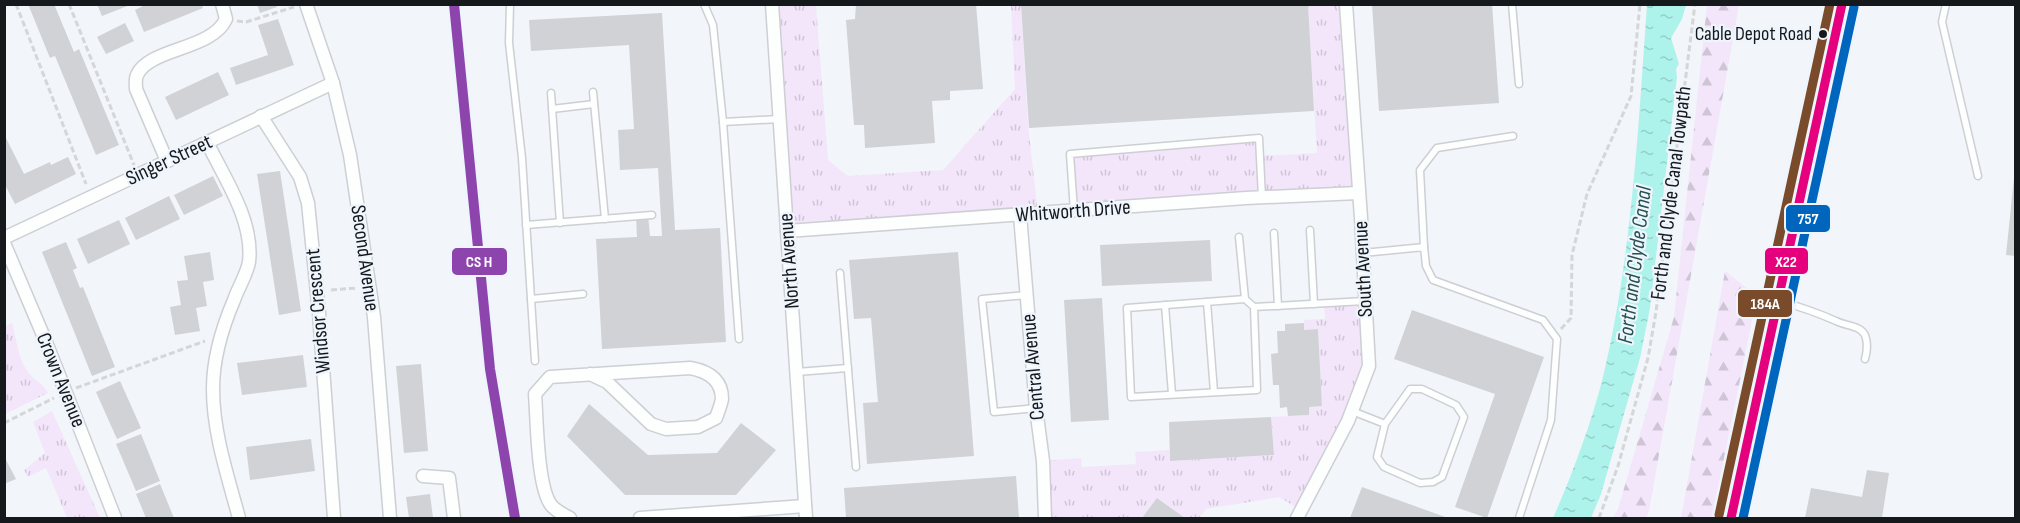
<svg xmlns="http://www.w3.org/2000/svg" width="2020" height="523" font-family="'Sofia Sans Condensed',sans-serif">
  <defs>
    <pattern id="grass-tufts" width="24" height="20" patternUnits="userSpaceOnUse" patternTransform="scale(1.5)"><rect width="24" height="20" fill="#f3e6fa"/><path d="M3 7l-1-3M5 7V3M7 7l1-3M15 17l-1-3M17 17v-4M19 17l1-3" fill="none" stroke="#d0c5d6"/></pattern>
    <pattern id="forest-firs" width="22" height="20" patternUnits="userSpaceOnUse" patternTransform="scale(1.5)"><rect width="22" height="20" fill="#f3e6fa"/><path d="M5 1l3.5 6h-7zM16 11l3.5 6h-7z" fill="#d0c5d6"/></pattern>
    <pattern id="water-ripples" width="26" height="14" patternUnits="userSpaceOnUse" patternTransform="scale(1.5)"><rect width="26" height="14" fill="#adf2eb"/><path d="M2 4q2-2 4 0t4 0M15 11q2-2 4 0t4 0" fill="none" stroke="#94cfc9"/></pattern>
  </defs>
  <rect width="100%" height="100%" fill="#f2f5fa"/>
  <g fill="url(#grass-tufts)">
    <polygon points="772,5 816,5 828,160 848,176 943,170 1015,89 1011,5 1021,5 1028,125 1038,214 787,231"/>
    <polygon points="1308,5 1346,5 1358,193 1074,211 1070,154 1259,138 1260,156 1317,153"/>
    <polygon points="1365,301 1369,366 1302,511 1279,497 1206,509 1199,518 1185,518 1158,498 1142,518 1047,518 1043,461 1081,458 1082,467 1136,464 1135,452 1169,450 1170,461 1274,455 1271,417 1309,415 1309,407 1322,406 1318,329 1304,330 1304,320 1325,319 1324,303"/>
    <path d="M12,323C16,337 18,357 26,369C32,380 43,382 48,393L5,414V327Z"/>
    <polygon points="52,411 100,518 67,518 46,468 28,477 24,470 45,453 33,422"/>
  </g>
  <g fill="url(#forest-firs)">
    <polygon points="1707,5 1739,5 1649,511 1646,518 1613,518 1618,509 1674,317"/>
    <polygon points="1725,271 1757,296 1712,518 1681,518"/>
  </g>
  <path fill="url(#water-ripples)" d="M1647,5H1686L1682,19L1671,38L1679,64L1676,69L1677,77L1650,308L1640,358L1601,494L1591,518H1553C1572,475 1590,427 1602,381C1632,258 1638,130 1647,5Z"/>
  <g fill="#d0d2d6">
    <polygon points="28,4 54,4 74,52 79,49 119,145 96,155 55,56 50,58"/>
    <polygon points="97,4 130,4 130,5 102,16"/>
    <polygon points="147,4 201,4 203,8 144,32 135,10"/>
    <polygon points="257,4 276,4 277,7 260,13"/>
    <polygon points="856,4 976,4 983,89 950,91 950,100 932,101 935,143 865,148 864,125 854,125 846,20 855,19"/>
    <polygon points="1021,4 1308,4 1314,111 1029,128"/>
    <polygon points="1372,4 1492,4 1499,103 1379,111"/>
    <polygon points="662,13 675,230 720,228 726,342 602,349 596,239 637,237 636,216 648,215 650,236 662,236 658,168 620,170 618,130 634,129 629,45 531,51 529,20"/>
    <polygon points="278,19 294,65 236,85 230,68 268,55 258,25"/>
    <polygon points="125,23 134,41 106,54 97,37"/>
    <polygon points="218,72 229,95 176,120 165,97"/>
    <polygon points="4,134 24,174 50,162 51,165 68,157 76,174 15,204 4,183"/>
    <polygon points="280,171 301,311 279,315 257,174"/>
    <polygon points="213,176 223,196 184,215 174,195"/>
    <polygon points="2014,178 2016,178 2016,256 2006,255"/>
    <polygon points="169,196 180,219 136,240 125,218"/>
    <polygon points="119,220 130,244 88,264 77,239"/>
    <polygon points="1210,240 1212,281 1102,286 1100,245"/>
    <polygon points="66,242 77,268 73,270 80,288 83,287 115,367 92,376 42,252"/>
    <polygon points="210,252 214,280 203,282 207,306 196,308 200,331 175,335 170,307 181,305 177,281 188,280 184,256"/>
    <polygon points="958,252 974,456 867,464 863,403 878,402 871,318 854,319 849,260"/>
    <polygon points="1102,298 1109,420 1071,422 1064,300"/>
    <polygon points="1412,310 1544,357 1487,518 1455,507 1495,394 1394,359"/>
    <polygon points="1304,323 1304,330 1318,329 1322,406 1309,407 1309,415 1288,416 1287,407 1280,408 1279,385 1273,385 1271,354 1278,353 1277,331 1285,331 1285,324"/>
    <polygon points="303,355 307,387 242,395 237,363"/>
    <polygon points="421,364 428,451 404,453 396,366"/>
    <polygon points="120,381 141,428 117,439 96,392"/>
    <polygon points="589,404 648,455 717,453 741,423 776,450 736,495 625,495 567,436"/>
    <polygon points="1271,417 1274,455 1170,461 1169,422"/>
    <polygon points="141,434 160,481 136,491 116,444"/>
    <polygon points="311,439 315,471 250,480 246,447"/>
    <polygon points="4,456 16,479 4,484"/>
    <polygon points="1867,470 1889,473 1882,518 1805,518 1811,488 1862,497"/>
    <polygon points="1016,476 1019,518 846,518 844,488"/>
    <polygon points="160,484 174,518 146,518 136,494"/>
    <polygon points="1362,487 1448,518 1350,518"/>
    <polygon points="430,494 433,518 409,518 406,497"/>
    <polygon points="1157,498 1185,518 1142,518"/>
  </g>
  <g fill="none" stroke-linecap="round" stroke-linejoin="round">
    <g stroke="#cdcfd3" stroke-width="9">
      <g id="service">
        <polyline points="510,4 509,43 522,158 535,361"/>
        <polyline points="704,4 713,25 723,122 779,119"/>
        <polyline points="1512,4 1519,84"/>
        <polyline points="1946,4 1942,22 1978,176"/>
        <polyline points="593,92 605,219"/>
        <polyline points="551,93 560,223"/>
        <polyline points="552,109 594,104"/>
        <polyline points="723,122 739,339"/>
        <polyline points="1074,211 1070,154 1259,138 1262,198"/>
        <polyline points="526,225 652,215"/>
        <polyline points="1310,230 1314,304"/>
        <polyline points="1274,233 1278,306"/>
        <polyline points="1239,237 1245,299"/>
        <polyline points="1424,247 1420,170 1437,148 1513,136"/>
        <polyline points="1363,253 1424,247 1426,266 1433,280 1543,320 1557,339 1551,420 1519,518"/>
        <polyline points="840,273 856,467"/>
        <polyline points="1026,295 982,299 994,412 1036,408"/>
        <polyline points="531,299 583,294"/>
        <polyline points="1207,302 1214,392"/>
        <path d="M1782,302C1801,307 1818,313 1836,321C1845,326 1860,325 1865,335C1868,343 1867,352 1865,359"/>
        <polyline points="1165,305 1172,394"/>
        <polyline points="1254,307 1245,299 1127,308 1131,397 1257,390 1254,307 1365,301"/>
        <polyline points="797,372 848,368"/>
        <polyline points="1352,411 1385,424 1410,389 1422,389 1456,405 1464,417 1442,477 1433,482 1420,483 1384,467 1377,457 1385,424"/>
      </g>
    </g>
    <g stroke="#cdcfd3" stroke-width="15">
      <g id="minor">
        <polyline points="306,4 333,83 350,155 374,317 390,518"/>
        <polyline points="772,4 806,518"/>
        <polyline points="261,116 300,177 308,203 319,313 334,518"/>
        <path d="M207,142C224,178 254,220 249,262C247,274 238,288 234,300C222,328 213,358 213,389C213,433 228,477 239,518"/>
        <path d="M167,161L136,89C136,85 135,79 137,75C149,48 212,50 226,19L222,4"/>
        <polyline points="1020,215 1036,408 1043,461 1045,518"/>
        <polyline points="787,231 1246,198 1358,193"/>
        <polyline points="4,238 333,83"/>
        <polyline points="4,243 46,342 115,518"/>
        <polyline points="423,476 449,478 454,518"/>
        <path d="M570,518C564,515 555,510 551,505C537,486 537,419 535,394L550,377L690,368C707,371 722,379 722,399C721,405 718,412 716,418L698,427L666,429L651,424L607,382L590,374"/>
        <polyline points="640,518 805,506"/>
        <polyline points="1297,518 1348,421 1369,366 1361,218 1346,4"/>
      </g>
    </g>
    <g stroke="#d0d2d4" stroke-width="22">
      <polyline id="primary" points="1731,518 1842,4"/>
    </g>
    <g stroke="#d4d6d7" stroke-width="3" stroke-dasharray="6 3" stroke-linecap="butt">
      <polyline points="16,4 86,184"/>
      <polyline points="69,4 134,165"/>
      <polyline points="237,21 246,22 294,7"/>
      <polyline points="331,290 357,288"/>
      <polyline points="1561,329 1571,318 1572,255 1587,194 1631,96 1640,4"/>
      <polyline points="76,388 205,341"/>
      <polyline points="4,423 54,398"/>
      <polyline points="1599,518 1618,466 1648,358 1656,312 1695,4"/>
    </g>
    <use href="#service" stroke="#fdfefe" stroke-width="6"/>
    <use href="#minor" stroke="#fdfefe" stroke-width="12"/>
    <use href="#primary" stroke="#dae5e8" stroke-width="20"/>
    <g stroke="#eef5fd" stroke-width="14">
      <polyline id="bus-1" points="1731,518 1842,4"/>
    </g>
    <g stroke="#eef5fd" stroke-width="14">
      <polyline id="bus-2" points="1743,518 1854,7"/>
    </g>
    <g stroke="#eef5fd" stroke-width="14">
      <polyline id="bus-3" points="1719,515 1830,4"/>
    </g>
    <use href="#bus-1" stroke="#e5007d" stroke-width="9"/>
    <use href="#bus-2" stroke="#0065bd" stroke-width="9"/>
    <use href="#bus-3" stroke="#7a4b2a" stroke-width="9"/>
    <g stroke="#eef5fd" stroke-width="15">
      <polyline id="rail-1" points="454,4 490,369 515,518"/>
    </g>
    <use href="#rail-1" stroke="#8e44ad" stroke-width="10"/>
  </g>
  <circle fill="#16191c" stroke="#eef5fd" stroke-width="2" cx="1823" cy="34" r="5"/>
  <g text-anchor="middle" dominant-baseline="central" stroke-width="4.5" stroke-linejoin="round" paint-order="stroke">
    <g font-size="20" fill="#16191c" stroke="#eef5fd" text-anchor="end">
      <text x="1812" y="34">Cable Depot Road</text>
    </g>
    <g font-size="21" fill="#16191c" stroke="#eef5fd">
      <text transform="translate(169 160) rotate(-25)">Singer Street</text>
      <text transform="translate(1671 193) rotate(-83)">Forth and Clyde Canal Towpath</text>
      <text transform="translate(1073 211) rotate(-4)">Whitworth Drive</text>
      <text transform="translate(365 258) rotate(82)">Second Avenue</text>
      <text transform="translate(789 261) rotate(-94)">North Avenue</text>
      <text transform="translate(1363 269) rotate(-93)">South Avenue</text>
      <text transform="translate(318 311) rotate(-95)">Windsor Crescent</text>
      <text transform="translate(1033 367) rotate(-95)">Central Avenue</text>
      <text transform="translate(61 380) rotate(68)">Crown Avenue</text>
    </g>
    <g font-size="22" font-style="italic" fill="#26514c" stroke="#eef5fd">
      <text transform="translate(1635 265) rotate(-83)">Forth and Clyde Canal</text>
    </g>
  </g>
  <g stroke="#eef5fd" stroke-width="2">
    <rect x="1785" y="204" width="46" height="29" rx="6" fill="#0065bd"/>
    <rect x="1764" y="247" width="45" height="28" rx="6" fill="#e5007d"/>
    <rect x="451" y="247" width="57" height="29" rx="6" fill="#8e44ad"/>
    <rect x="1737" y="289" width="56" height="29" rx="6" fill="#7a4b2a"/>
  </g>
  <g font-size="16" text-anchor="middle" font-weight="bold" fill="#fff">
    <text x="1808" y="224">757</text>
    <text x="1786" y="267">X22</text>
    <text x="479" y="267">CS H</text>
    <text x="1765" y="309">184A</text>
  </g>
  <rect width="2020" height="523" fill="none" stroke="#16191c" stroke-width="12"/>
</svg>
